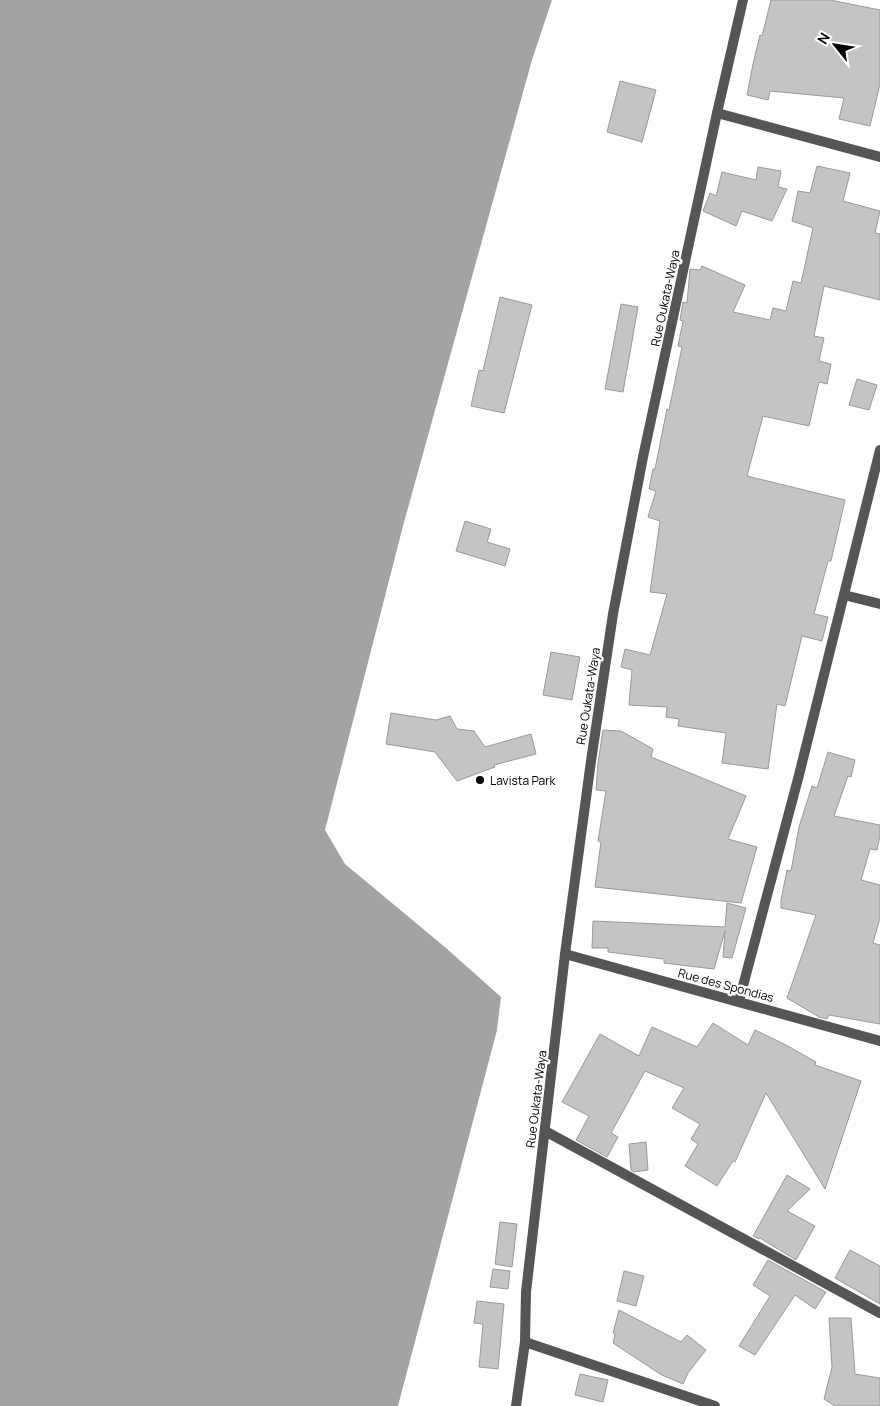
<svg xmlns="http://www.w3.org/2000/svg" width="880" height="1406" font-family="Manrope,sans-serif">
  <rect width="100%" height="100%" fill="#fff"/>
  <polygon fill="#a3a3a3" points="0,0 552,0 532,60 403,526 325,830 345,864 446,948 501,997 497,1030 398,1406 0,1406"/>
  <g fill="#c4c4c4" stroke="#999">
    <polygon points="771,0 830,0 880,10 880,84 870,126 839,119 844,98 770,91 768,100 747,95 753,64 760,35 762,36"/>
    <polygon points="620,81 656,90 642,142 607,132"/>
    <polygon points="817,166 850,173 843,201 880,211 875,233 880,234 880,300 824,286 814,336 824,338 819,361 831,364 827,384 819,382 809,426 763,416 747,476 845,500 831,561 828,561 814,614 828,617 822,641 802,636 785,706 777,704 768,769 722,763 726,733 678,726 679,719 666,717 667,707 629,705 632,670 621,667 625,649 650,655 667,594 650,592 660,521 648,517 656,491 649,489 653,469 655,469 667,409 669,410 682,347 678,346 683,321 680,320 683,302 687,303 690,269 700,270 702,266 745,285 733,312 770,320 773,308 786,311 793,281 801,283 813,228 792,221 798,191 810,193"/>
    <polygon points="758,167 781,171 778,187 787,189 772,221 742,211 736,226 703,211 710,193 716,196 722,172 756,180"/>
    <polygon points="500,297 532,305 504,413 471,406 479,370 483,371"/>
    <polygon points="621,304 638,307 623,392 605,389"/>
    <polygon points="857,379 877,385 869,410 849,405"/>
    <polygon points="465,521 491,529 487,542 510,549 505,566 456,551"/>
    <polygon points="551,652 580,657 572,700 543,695"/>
    <polygon points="391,713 436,720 450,716 457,729 474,731 485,747 531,734 536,754 494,765 495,767 457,781 435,752 386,744"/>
    <polygon points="603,730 621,731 653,749 651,757 746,796 728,839 757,847 741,903 595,887 601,842 598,841 606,791 596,790 598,763"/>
    <polygon points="828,752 855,760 851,777 848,776 834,816 880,825 880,836 877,850 870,849 861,880 880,885 880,918 873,943 880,945 880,1024 829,1015 827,1019 819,1017 787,998 816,915 781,908 781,900 787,870 791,871 799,827 812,786 817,788"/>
    <polygon points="727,903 746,908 732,958 723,957 725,931 714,969 664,963 664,959 608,952 608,948 592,948 593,921 725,927"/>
    <polygon points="713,1023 748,1045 755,1030 786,1045 816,1062 815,1065 861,1081 825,1189 766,1093 735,1162 733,1161 717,1186 685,1166 698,1144 691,1139 700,1124 672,1108 684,1088 645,1071 611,1133 618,1137 607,1157 576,1140 589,1116 562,1102 600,1034 639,1056 652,1027 697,1047"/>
    <polygon points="646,1142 648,1170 634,1172 631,1170 629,1144"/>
    <polygon points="787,1175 810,1189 787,1211 815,1226 796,1260 760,1238 759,1239 753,1236"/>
    <polygon points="500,1222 517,1224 512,1267 495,1264"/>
    <polygon points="850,1250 880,1266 880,1304 835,1278"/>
    <polygon points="768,1260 826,1292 815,1309 795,1295 755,1355 739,1346 770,1296 753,1285"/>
    <polygon points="493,1269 510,1271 508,1289 490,1287"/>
    <polygon points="624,1271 644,1276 636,1306 617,1301"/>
    <polygon points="477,1301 504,1304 498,1369 479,1367 483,1324 474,1323"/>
    <polygon points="619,1310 681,1342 687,1335 706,1350 688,1373 683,1384 660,1374 613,1343 615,1334 613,1333"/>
    <polygon points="829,1318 851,1318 855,1374 880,1378 880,1406 835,1406 824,1399 832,1367"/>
    <polygon points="580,1374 608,1380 603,1402 575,1395"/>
  </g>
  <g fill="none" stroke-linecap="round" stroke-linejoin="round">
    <g stroke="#555" stroke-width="10">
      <polyline points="717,113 880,157"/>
      <polyline points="844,595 880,604"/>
      <polyline points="565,954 880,1041"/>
      <polyline points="739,1001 799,775 880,450"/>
      <polyline points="545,1131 880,1313"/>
      <polyline points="525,1342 715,1406"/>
      <polyline points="516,1406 525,1342 526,1292 565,954 591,761 613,614 643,457 717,113 743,0"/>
    </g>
  </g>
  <circle fill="#000" stroke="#fff" stroke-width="2" cx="480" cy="780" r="5"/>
  <g text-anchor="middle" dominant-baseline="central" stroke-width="4.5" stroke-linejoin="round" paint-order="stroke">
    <g font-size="12" fill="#000" stroke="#fff">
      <text transform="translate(665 298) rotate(-78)">Rue Oukata-Waya</text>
      <text transform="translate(588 696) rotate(-81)">Rue Oukata-Waya</text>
      <text transform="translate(726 985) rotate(15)">Rue des Spondias</text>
      <text transform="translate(536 1099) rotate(-83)">Rue Oukata-Waya</text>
    </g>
    <g font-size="12" fill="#000" stroke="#fff" text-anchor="start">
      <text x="490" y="780">Lavista Park</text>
    </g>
  </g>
  <g transform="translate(835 45) rotate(300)" stroke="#ffffff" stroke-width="4" paint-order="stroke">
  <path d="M0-4L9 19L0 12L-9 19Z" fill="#000000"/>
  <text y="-8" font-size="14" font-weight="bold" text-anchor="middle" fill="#000000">N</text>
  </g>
</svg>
